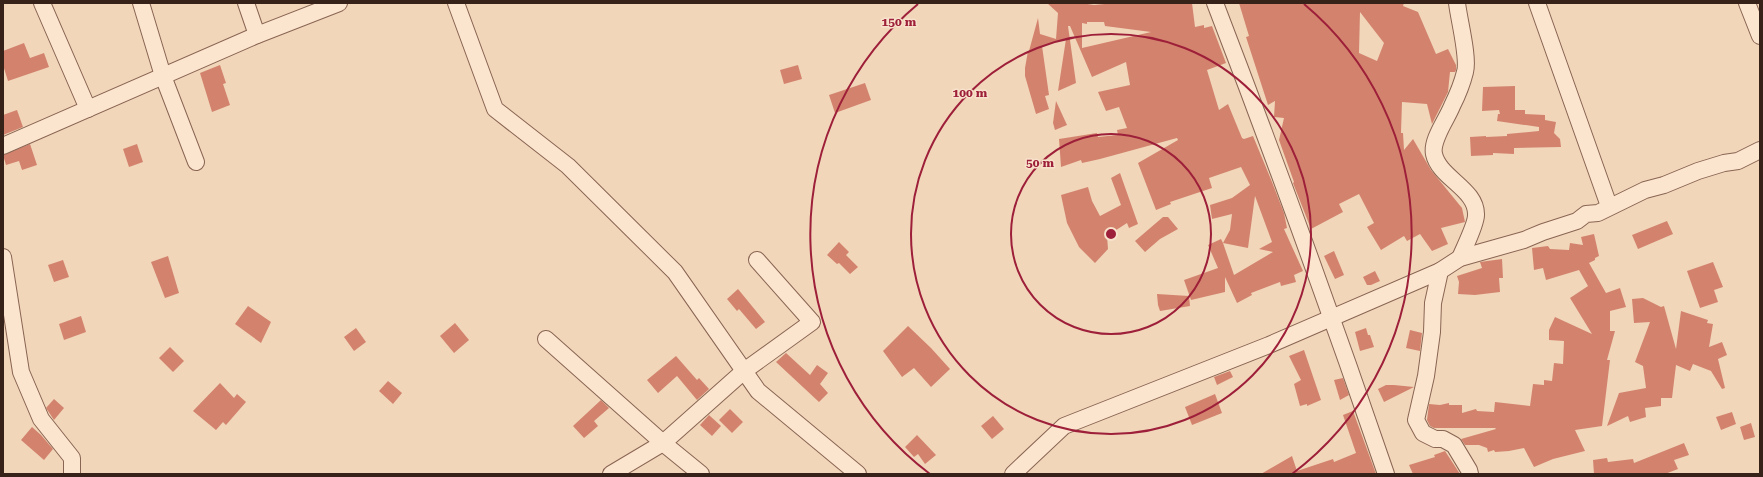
<svg xmlns="http://www.w3.org/2000/svg" width="1763" height="477" font-family="'Roboto Serif',serif">
  <rect width="100%" height="100%" fill="#f1d6ba"/>
  <g fill="#d3836d" fill-rule="evenodd">
    <path d="M1047,3H1081L1094,5L1115,3H1192L1195,27L1204,25V28L1212,26L1226,63L1207,70L1219,110L1228,104L1242,138L1244,139L1253,136L1272,182L1284,213L1287,228L1284,229L1303,271L1294,275L1296,282L1281,286L1280,282L1251,293L1252,295L1237,303L1225,277V292L1191,300L1184,280L1218,268L1208,245L1221,239L1223,243L1230,230L1232,214L1212,219L1210,205L1232,198L1250,185L1241,167L1209,178L1212,188L1170,202L1171,204L1156,210L1138,163L1178,140L1177,138L1100,159L1082,163L1081,160L1061,167L1059,139L1097,133L1098,137L1118,135L1117,130L1127,128L1119,107L1106,111L1098,92L1130,85L1126,62L1092,77L1070,26H1068L1076,83L1058,91L1066,39L1042,46L1049,95L1045,96L1049,109L1036,114L1025,76V68L1028,51H1029L1038,18L1040,34L1056,39L1058,13ZM1087,22H1104L1105,26L1151,32L1082,48V23L1087,24ZM1255,196L1272,242L1259,249L1273,252L1234,275L1223,243L1248,248Z"/>
    <path d="M1239,3H1404L1403,6L1418,12L1436,54L1448,49L1456,65V70L1455,72H1450L1448,92L1432,124L1427,104L1402,102L1401,133H1403L1404,150L1413,139L1431,170L1462,208L1465,222L1441,228L1448,244L1432,251L1420,234L1407,241L1404,236L1381,250L1367,227L1374,223L1359,194L1339,204L1343,212L1311,229L1293,183L1294,182L1279,140L1284,118L1274,117L1275,101L1268,105L1246,37L1249,36ZM1360,12L1384,43L1377,61L1359,53Z"/>
    <polygon points="24,43 30,58 44,53 49,67 8,81 3,65 3,51"/>
    <polygon points="220,65 226,83 223,84 230,105 212,112 200,73"/>
    <polygon points="798,65 802,79 784,84 780,70"/>
    <polygon points="865,83 871,100 835,113 829,95"/>
    <polygon points="1515,86 1515,110 1525,110 1525,114 1545,115 1545,120 1556,122 1554,133 1560,139 1561,147 1514,148 1514,154 1493,153 1493,155 1471,156 1470,137 1486,136 1486,137 1507,136 1507,134 1539,131 1539,127 1497,121 1498,114 1500,114 1499,110 1482,111 1483,87"/>
    <polygon points="1056,101 1067,125 1055,130 1053,123"/>
    <polygon points="17,110 23,127 3,135 3,115"/>
    <polygon points="30,144 37,165 22,170 19,161 6,165 3,155"/>
    <polygon points="137,144 143,162 129,167 123,149"/>
    <polygon points="1120,173 1138,224 1129,228 1127,223 1107,236 1108,249 1095,263 1079,247 1067,223 1061,195 1088,187 1092,201 1100,216 1121,205 1111,178"/>
    <polygon points="1163,217 1168,217 1178,229 1160,239 1145,252 1135,241"/>
    <polygon points="1667,221 1673,234 1638,249 1632,235"/>
    <polygon points="1594,234 1599,256 1595,258 1595,260 1589,263 1606,293 1620,288 1626,307 1610,311 1610,331 1615,331 1607,360 1610,360 1602,426 1575,430 1585,451 1553,459 1534,467 1524,448 1509,451 1495,452 1494,450 1488,452 1487,448 1479,445 1465,445 1461,439 1496,429 1495,428 1434,428 1430,426 1427,420 1429,404 1440,405 1449,403 1449,405 1462,405 1462,413 1476,409 1477,411 1494,412 1495,402 1530,406 1533,384 1544,385 1544,380 1552,381 1554,363 1563,364 1564,341 1549,340 1549,330 1555,317 1592,334 1570,298 1588,286 1579,270 1546,280 1543,268 1534,270 1532,248 1548,246 1550,249 1569,250 1570,243 1583,245 1581,237"/>
    <polygon points="839,242 849,252 846,255 858,267 850,274 839,263 837,264 827,255"/>
    <polygon points="1334,251 1344,275 1335,279 1324,256"/>
    <polygon points="168,256 179,293 165,298 151,262"/>
    <polygon points="1502,259 1503,278 1499,278 1500,292 1475,295 1458,294 1459,282 1457,276 1482,268 1480,262"/>
    <polygon points="63,260 69,277 54,282 48,265"/>
    <polygon points="1713,262 1723,287 1714,290 1718,302 1700,308 1687,271"/>
    <polygon points="1375,271 1380,281 1371,285 1367,285 1363,277"/>
    <polygon points="738,289 765,322 756,329 739,309 737,311 727,299"/>
    <polygon points="1157,294 1189,296 1190,306 1160,311 1158,305"/>
    <polygon points="1643,298 1661,307 1664,306 1676,349 1681,311 1708,320 1707,323 1713,324 1709,347 1722,342 1727,355 1718,359 1725,388 1722,389 1711,371 1693,364 1690,371 1676,365 1672,398 1661,398 1661,406 1645,408 1646,417 1630,422 1628,416 1607,426 1619,393 1646,388 1643,366 1635,362 1650,322 1634,323 1632,299"/>
    <polygon points="248,306 271,322 261,343 235,324"/>
    <polygon points="81,316 86,332 64,340 59,324"/>
    <polygon points="455,323 469,340 454,353 440,336"/>
    <polygon points="908,326 931,348 950,369 931,387 914,368 902,377 883,351"/>
    <polygon points="356,328 366,342 354,351 344,337"/>
    <polygon points="1366,328 1368,335 1370,335 1374,347 1360,351 1355,332"/>
    <polygon points="1410,330 1422,333 1420,351 1406,348"/>
    <polygon points="170,347 184,361 173,372 159,358"/>
    <polygon points="1304,350 1321,400 1307,406 1307,404 1300,406 1294,384 1301,380 1289,356"/>
    <polygon points="786,353 810,375 817,365 828,373 820,384 828,393 819,402 776,362"/>
    <polygon points="676,356 697,380 699,378 709,389 697,400 677,376 658,393 647,380"/>
    <polygon points="1230,371 1233,377 1217,385 1214,377"/>
    <polygon points="1343,378 1349,395 1340,400 1334,380"/>
    <polygon points="388,381 402,393 393,404 379,391"/>
    <polygon points="220,383 234,398 237,394 246,402 226,425 223,422 216,430 193,411"/>
    <polygon points="1386,385 1394,385 1414,387 1384,402 1378,389"/>
    <polygon points="1215,394 1222,413 1192,425 1185,407"/>
    <polygon points="54,399 64,408 54,420 46,408"/>
    <polygon points="601,400 609,408 594,421 598,426 584,438 573,426"/>
    <polygon points="730,409 743,422 732,433 719,420"/>
    <polygon points="1353,411 1376,474 1261,474 1292,456 1297,471 1333,459 1334,462 1356,453 1343,415"/>
    <polygon points="1732,412 1736,424 1721,430 1716,417"/>
    <polygon points="709,415 721,426 712,436 700,425"/>
    <polygon points="993,416 1004,429 992,439 981,426"/>
    <polygon points="1751,423 1755,437 1744,440 1740,427"/>
    <polygon points="32,427 41,435 53,449 44,460 21,440"/>
    <polygon points="917,435 936,455 925,464 918,454 914,457 905,447"/>
    <polygon points="1684,443 1689,455 1674,460 1678,469 1665,474 1594,474 1593,460 1607,458 1608,462 1633,459 1634,463"/>
    <polygon points="1445,451 1460,474 1413,474 1409,465 1435,457 1434,455"/>
  </g>
  <g fill="none" stroke-linecap="round" stroke-linejoin="round">
    <g stroke="#896553" stroke-width="18">
      <g id="street">
        <polyline points="42,3 88,109"/>
        <polyline points="141,3 163,76 196,162"/>
        <polyline points="246,3 257,35"/>
        <polyline points="456,3 495,109 568,166 675,272 758,391 858,474"/>
        <path d="M1215,3C1275,159 1332,316 1386,474"/>
        <path d="M1457,3C1459,20 1469,58 1465,72C1462,84 1457,96 1452,106C1447,119 1431,140 1434,154C1439,178 1477,189 1476,215C1476,225 1464,248 1460,258"/>
        <polyline points="1537,3 1609,206"/>
        <polyline points="1747,3 1760,36"/>
        <polyline points="3,146 257,35 339,3"/>
        <polyline points="3,257 21,372 41,419 72,458 72,474"/>
        <polyline points="546,339 663,443 701,474"/>
        <polyline points="611,474 663,443 744,371 812,322 757,260"/>
        <polyline points="1013,474 1064,426 1269,345 1440,271"/>
        <polyline points="1470,474 1469,470 1454,445 1443,439 1435,439 1423,433 1416,420 1426,376 1432,332 1433,303 1440,271 1460,258 1524,240 1543,232 1577,221 1586,214 1598,213 1645,190 1664,185 1698,171 1724,163 1738,161 1760,150"/>
      </g>
    </g>
    <use href="#street" stroke="#fce5ce" stroke-width="16"/>
  </g>
  <g fill="none" stroke="#9d1f39" stroke-width="2">
    <circle cx="1111" cy="234" r="100"/>
    <circle cx="1111" cy="234" r="200"/>
    <path d="M930 474A300 300 0 0 1 918 4M1304 4A300 300 0 0 1 1292 474"/>
  </g>
  <circle cx="1111" cy="234" r="6" fill="#9d1f39" stroke="#f8e2cb" stroke-width="2"/>
  <g font-size="12" text-anchor="middle" font-weight="bold" fill="#9d1f39" stroke="#f8e2cb" stroke-width="3" stroke-linejoin="round" paint-order="stroke">
    <text x="899" y="26">150 m</text>
    <text x="970" y="97">100 m</text>
    <text x="1040" y="167">50 m</text>
  </g>
  <rect width="1763" height="477" fill="none" stroke="#37221a" stroke-width="8"/>
</svg>
